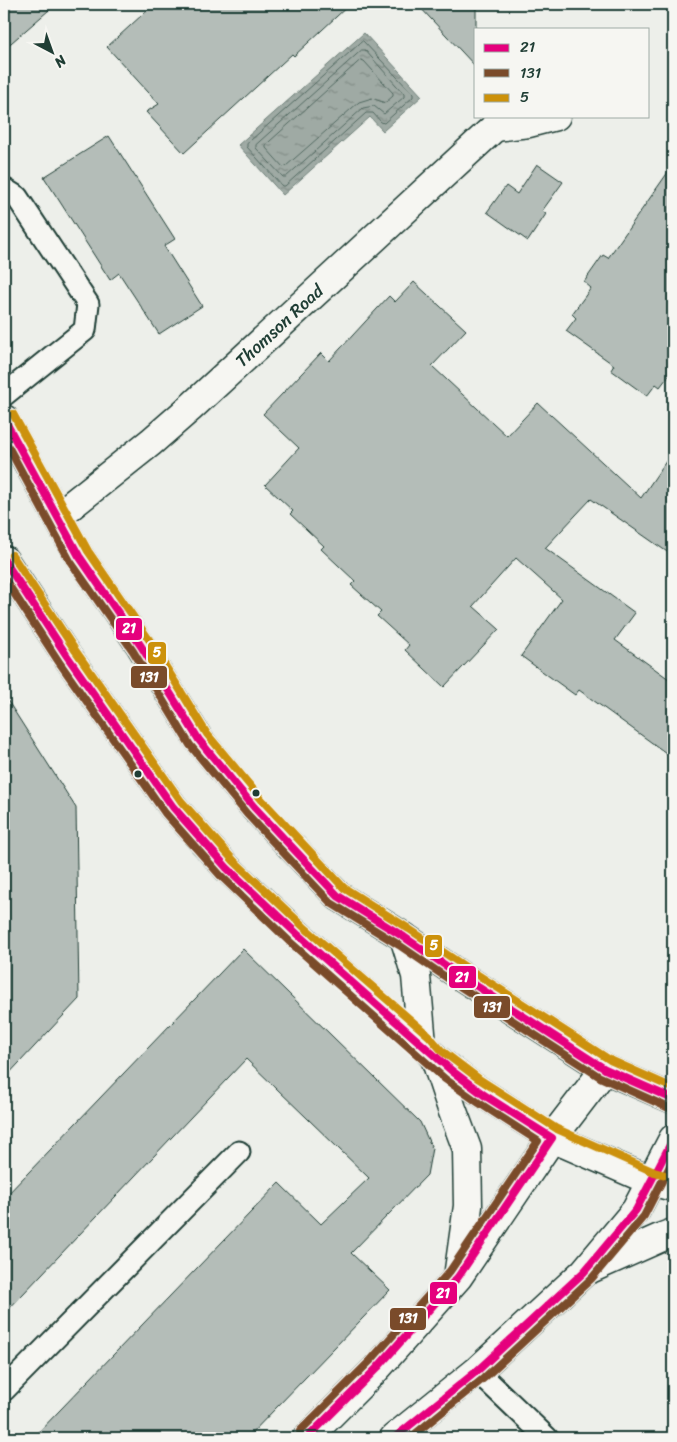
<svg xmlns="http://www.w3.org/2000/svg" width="677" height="1442" font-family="Sriracha,sans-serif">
  <defs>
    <pattern id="water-ripples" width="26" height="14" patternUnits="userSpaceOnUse" patternTransform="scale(1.25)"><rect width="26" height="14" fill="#9faaa4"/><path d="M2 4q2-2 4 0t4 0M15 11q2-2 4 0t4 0" fill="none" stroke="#818c86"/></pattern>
  </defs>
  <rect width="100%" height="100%" fill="#edefea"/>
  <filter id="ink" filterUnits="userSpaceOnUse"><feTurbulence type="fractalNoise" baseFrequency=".02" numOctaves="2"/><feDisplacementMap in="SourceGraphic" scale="10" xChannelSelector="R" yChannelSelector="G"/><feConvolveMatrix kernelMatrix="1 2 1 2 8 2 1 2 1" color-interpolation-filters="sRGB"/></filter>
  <g filter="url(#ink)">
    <polygon fill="url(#water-ripples)" stroke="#6c7e77" points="364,33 422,96 383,131 370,117 283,195 238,145"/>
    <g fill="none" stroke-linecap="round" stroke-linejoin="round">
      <g stroke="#526961" stroke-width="1">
        <polygon points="363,41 413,94 413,97 384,123 381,122 373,113 366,113 285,186 282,186 247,147 247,144"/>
        <polygon points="362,50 365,50 404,94 404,97 384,114 374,106 363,108 286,177 283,177 256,148 256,145"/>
        <polygon points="361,60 364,61 393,93 393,96 385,103 372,98 359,102 286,166 283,167 266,148 266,145"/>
      </g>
    </g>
    <g fill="#b4bdb8" stroke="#1f3d34">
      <polygon points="4,4 56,4 4,49"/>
      <polygon points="154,4 350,4 294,56 292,54 184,153 146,112 159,104 107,47"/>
      <polygon points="417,4 476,4 476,67"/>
      <polygon points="109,136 175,239 164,246 202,306 159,334 119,273 110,280 44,177"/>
      <polygon points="537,164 563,182 542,211 546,214 528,241 487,212 506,186 517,194"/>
      <polygon points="673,165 673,370 660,387 656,384 647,396 611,370 614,365 566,331 576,318 572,314 591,288 584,282 603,255 608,258"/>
      <polygon points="414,282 466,330 432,366 507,436 538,403 641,498 673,451 673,556 591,499 545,548 635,613 615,640 673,682 673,758 579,690 575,695 521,656 562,599 516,558 473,606 499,629 444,687 405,650 409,645 377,616 381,612 351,585 355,581 321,549 324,546 290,514 293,511 265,485 299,448 263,414 321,353 329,361 389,296 395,302"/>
      <polygon points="4,695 76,808 79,999 4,1079"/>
      <polygon points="243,949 420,1122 432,1148 427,1175 351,1253 390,1290 247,1438 33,1438 279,1183 321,1224 369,1178 246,1059 4,1314 4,1198"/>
    </g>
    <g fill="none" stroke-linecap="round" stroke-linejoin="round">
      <g stroke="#1f3d34" stroke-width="25">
        <g id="service">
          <polyline points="4,189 17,197 88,304 85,330 4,395"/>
          <polyline points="477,1371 547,1438"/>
          <polyline points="4,1390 239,1152"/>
        </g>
      </g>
      <g stroke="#1f3d34" stroke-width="31">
        <g id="minor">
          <polyline points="495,127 529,123 556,116"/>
          <path id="s1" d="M58,516L151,442L190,408L495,127L499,116"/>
        </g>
      </g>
      <g stroke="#1f3d34" stroke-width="31">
        <g id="primary">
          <polyline points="4,419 79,556 141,646 199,740 254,807 338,896 404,937 458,974 605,1069 673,1099"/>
          <polyline points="4,560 67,656 173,807 227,868 297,934 422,1044 435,1058 473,1087 552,1138 651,1181 673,1187"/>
          <polyline points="404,937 416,976 422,1044"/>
          <polyline points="435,1058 452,1109 467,1149 468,1206 459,1270"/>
          <polyline points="590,1269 662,1237 673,1233"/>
          <polyline points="307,1438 378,1367 458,1277 552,1138 605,1069"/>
          <polyline points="394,1438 477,1371 584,1272 636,1210 673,1139"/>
        </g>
      </g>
      <use href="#service" stroke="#f6f6f2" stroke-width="21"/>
      <use href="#minor" stroke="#f6f6f2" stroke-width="28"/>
      <use href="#primary" stroke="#f6f6f2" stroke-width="28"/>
      <g stroke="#f6f6f2" stroke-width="11">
        <g id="bus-1">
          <polyline points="4,419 79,556 141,646 199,740 254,807 338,896 404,937 458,974 605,1069 673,1099"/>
          <polyline points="4,560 67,656 173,807 227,868 297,934 452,1071 484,1095 552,1138 458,1277 378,1367 307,1438"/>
          <polyline points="394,1438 477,1371 584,1272 636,1210 673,1139"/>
        </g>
      </g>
      <g stroke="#f6f6f2" stroke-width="11">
        <g id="bus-2">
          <polyline points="4,439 70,561 133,651 190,745 247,814 331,903 399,945 453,982 600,1077 669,1108"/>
          <polyline points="4,578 59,662 165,813 220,875 290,942 445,1079 479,1103 538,1141 450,1271 371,1360 300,1431"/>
          <polyline points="410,1438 484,1378 592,1278 644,1216 673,1160"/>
        </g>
      </g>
      <g stroke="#f6f6f2" stroke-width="11">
        <g id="bus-3">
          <polyline points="13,414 88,551 150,641 207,734 262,800 344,888 409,929 464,966 610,1060 673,1088"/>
          <polyline points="12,555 75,650 181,801 234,861 304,927 429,1036 442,1051 479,1079 557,1129 654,1172 673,1177"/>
        </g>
      </g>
      <use href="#bus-1" stroke="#e5007d" stroke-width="8"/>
      <use href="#bus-2" stroke="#7a4b2a" stroke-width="8"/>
      <use href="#bus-3" stroke="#cc910a" stroke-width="8"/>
    </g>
  </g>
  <g fill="#1f3d34" stroke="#f6f6f2" stroke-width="2">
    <circle cx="138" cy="774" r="4.5"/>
    <circle cx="256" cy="793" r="4.5"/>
  </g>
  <g text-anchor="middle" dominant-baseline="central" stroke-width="4" stroke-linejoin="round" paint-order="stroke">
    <g font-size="18" fill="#1f3d34" stroke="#f6f6f2">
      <text stroke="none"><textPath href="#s1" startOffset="292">Thomson Road</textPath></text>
    </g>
  </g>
  <g stroke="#f6f6f2" stroke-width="2">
    <rect x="115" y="617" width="28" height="24" rx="5" fill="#e5007d"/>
    <rect x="147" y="641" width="20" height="24" rx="5" fill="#cc910a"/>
    <rect x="130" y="665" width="38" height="24" rx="5" fill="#7a4b2a"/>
    <rect x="424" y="934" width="19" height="24" rx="5" fill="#cc910a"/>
    <rect x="448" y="965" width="29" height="24" rx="5" fill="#e5007d"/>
    <rect x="473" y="995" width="38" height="24" rx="5" fill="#7a4b2a"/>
    <rect x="429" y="1281" width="29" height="24" rx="5" fill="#e5007d"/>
    <rect x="389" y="1307" width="38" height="24" rx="5" fill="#7a4b2a"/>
  </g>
  <g font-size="14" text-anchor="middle" font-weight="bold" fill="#fff">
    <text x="129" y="633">21</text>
    <text x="157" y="657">5</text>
    <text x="149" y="682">131</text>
    <text x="434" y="950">5</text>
    <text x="462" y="982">21</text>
    <text x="492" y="1012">131</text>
    <text x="443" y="1298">21</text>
    <text x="408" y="1323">131</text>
  </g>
  <rect width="677" height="1442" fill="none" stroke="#f6f6f2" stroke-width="20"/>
  <rect x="10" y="10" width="657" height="1422" fill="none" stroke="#1f3d34" stroke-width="2" filter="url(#ink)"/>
  <rect x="474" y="28" width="175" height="90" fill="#f6f6f2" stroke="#a0aca6"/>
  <rect x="484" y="44" width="25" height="8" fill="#e5007d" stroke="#a0aca6"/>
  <text x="520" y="52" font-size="15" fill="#1f3d34">21</text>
  <rect x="484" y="69" width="25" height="8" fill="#7a4b2a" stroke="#a0aca6"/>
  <text x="520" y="78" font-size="15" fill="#1f3d34">131</text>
  <rect x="484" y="94" width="25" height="8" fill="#cc910a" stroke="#a0aca6"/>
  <text x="520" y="102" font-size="15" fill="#1f3d34">5</text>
  <g transform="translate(52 52) rotate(139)" stroke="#f6f6f2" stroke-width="4" paint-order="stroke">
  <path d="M0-4L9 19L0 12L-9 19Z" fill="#1f3d34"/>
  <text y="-8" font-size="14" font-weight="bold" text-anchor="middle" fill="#1f3d34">N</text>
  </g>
</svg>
